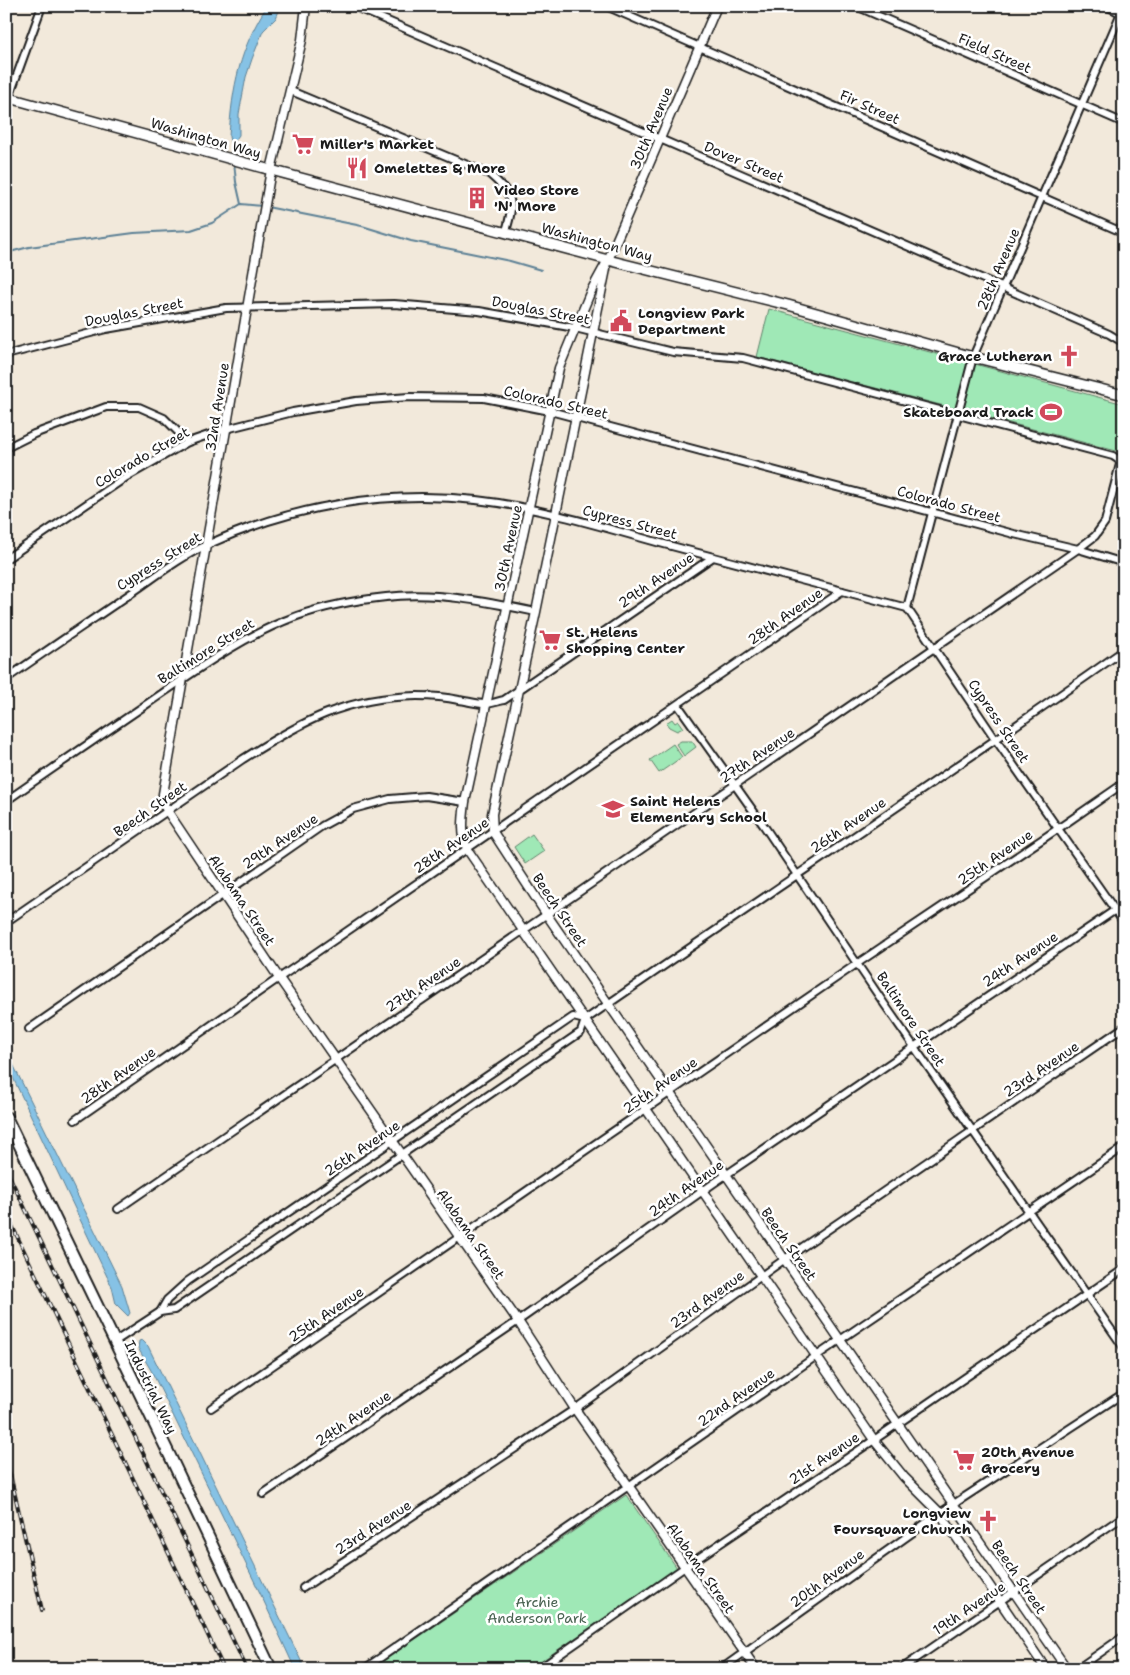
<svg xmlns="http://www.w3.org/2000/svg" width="1130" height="1675" font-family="'Shantell Sans',sans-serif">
  <rect width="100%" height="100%" fill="#f2e9db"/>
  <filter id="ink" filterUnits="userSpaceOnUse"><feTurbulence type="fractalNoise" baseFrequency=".02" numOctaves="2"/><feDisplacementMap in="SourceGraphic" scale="10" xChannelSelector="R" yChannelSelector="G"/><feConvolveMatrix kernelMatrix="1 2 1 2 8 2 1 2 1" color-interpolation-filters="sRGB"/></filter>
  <g filter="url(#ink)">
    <g fill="#9fe8b6" stroke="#5e8269">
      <polygon points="769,309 1124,404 1124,453 757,357"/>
      <polygon points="672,719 675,723 678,721 683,728 677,731 669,727 666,723"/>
      <polygon points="681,741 692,741 696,747 684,756 676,744"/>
      <polygon points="673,744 682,757 659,773 650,760"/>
      <polygon points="532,834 544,851 525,864 514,847"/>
      <polygon points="626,1495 677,1568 530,1669 372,1669"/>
    </g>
    <g fill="#86c2e5" stroke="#5c8095">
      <path d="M267,6H281L276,18L263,31L252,59L246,77L239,114V135L232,145L231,144L229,137C232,87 240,48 267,6Z"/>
      <polygon points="6,1050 122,1286 130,1313 128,1316 116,1304 112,1287 6,1063"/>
      <polygon points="142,1340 148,1346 305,1669 295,1669 261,1595 152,1372 138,1348 139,1341"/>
    </g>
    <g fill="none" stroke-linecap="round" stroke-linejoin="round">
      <g stroke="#5c8095" stroke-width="2">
        <polyline points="232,145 234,157"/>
        <polyline points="234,162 236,182 241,204"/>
        <polyline points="267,207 362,226 411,241 510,261 541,270"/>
        <polyline points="6,253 29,247 134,233 191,230 212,223 241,204 263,206"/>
      </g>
      <g stroke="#1c1c1c" stroke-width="10">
        <g id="minor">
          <polyline points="353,6 1004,288 1109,334 1124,343"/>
          <polyline points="606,6 1124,233"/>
          <polyline points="856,6 1124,123"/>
          <polyline points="1106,6 1123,14"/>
          <path d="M291,91L489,174C513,194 515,202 506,231"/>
          <polyline points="9,97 42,6"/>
          <polyline points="6,355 106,329 226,308 394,304 479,311 575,328 673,352 743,358 1113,456 1119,460 1120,464 1105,522 1095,536 1078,549 118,1209"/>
          <polyline points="6,448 34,434 106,407 139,407 164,418 188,442"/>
          <polyline points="6,559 125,478 188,442 226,429 293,412 356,401 409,397 484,398 550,411 1014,534 1078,549 1124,563"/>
          <polyline points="907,608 973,357 1124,6"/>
          <path d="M6,679C47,650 89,622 130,594C155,577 180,557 207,545C291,506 383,490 476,500C539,507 602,527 664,544C745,565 826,587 907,608L996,740L1124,923"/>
          <polyline points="678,705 764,826 885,1005 1124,1348"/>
          <path d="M6,801C53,768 100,736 147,704C195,671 242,636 297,616C325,606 357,600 386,597C436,591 488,602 536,612"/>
          <path d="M6,922L243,759C301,722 345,697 417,696C430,696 445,697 459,700C467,701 477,704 485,704C491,704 498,701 504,700L713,557"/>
          <polyline points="29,1029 322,826 353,809 390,799 426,796 465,802"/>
          <polyline points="75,1120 279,978 842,591"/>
          <polyline points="160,1312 167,1300 188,1281 573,1017 585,1020"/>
          <path d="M114,1342L160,1312L174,1310L581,1032L585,1020C764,896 946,776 1124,650"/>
          <polyline points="211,1408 858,963 1059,828 1124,783"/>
          <polyline points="263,1494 518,1321 714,1183 1124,904"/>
          <polyline points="303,1588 575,1409 785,1259 1124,1027"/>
          <polyline points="364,1669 815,1357 1124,1147"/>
          <polyline points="539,1669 685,1567 874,1440 1124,1269"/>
          <polyline points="721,1669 940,1513 1124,1393"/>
          <polyline points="901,1669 1124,1516"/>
          <polyline points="1077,1669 1124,1636"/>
        </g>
      </g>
      <g stroke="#1c1c1c" stroke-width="11">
        <g id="tertiary">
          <polyline points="306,6 302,40 271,170 163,794 163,803 168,812 279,978 518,1321 575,1409 756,1669"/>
          <path d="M717,6L608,260L590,293L559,368L465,802C463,819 461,832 467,849L874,1440L904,1477L940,1513L1046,1669"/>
          <polyline points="606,269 536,612 492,814 493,832 547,915 1067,1669"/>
        </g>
      </g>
      <g stroke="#1c1c1c" stroke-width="12">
        <polyline id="secondary" points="6,97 271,170 608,260 788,305 973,357 1124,395"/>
      </g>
      <g stroke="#1c1c1c" stroke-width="14">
        <polyline id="primary" points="6,1117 169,1454 271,1669"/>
      </g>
      <use href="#minor" stroke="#fff" stroke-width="6"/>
      <use href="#tertiary" stroke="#fff" stroke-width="8"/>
      <use href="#secondary" stroke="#fff" stroke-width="9"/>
      <use href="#primary" stroke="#fff" stroke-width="10"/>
      <g stroke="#1c1c1c" stroke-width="4">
        <g id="rail">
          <polyline points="6,1169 247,1669"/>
          <polyline points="6,1213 224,1669"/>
          <polyline points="6,1358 9,1332 7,1307"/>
          <polyline points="6,1457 42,1610"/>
        </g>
      </g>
      <use href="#rail" stroke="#fff" stroke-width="2" stroke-dasharray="5.5" stroke-linecap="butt"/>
    </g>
  </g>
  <defs>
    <g id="supermarket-bare" transform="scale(1.725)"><path d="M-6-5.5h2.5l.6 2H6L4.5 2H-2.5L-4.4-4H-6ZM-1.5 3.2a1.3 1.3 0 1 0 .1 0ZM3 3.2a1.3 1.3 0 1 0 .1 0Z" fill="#d1495b" stroke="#fff" stroke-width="2.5" paint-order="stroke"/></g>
    <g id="restaurant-bare" transform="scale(1.725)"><path d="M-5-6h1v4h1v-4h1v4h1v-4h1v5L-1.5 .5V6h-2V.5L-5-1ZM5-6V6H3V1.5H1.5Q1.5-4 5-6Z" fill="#d1495b" stroke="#fff" stroke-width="2.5" paint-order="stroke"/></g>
    <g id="building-bare" transform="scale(1.725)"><path d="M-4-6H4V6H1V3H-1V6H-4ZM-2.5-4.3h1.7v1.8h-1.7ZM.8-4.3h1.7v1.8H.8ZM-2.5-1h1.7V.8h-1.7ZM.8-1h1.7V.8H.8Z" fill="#d1495b" stroke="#fff" stroke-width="2.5" paint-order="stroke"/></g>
    <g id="civic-bare" transform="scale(1.725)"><path d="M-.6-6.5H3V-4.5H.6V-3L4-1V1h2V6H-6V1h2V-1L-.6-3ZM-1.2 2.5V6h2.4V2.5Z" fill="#d1495b" stroke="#fff" stroke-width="2.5" paint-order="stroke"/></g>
    <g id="church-bare" transform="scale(1.725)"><path d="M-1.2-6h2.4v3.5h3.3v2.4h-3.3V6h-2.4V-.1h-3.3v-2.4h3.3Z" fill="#d1495b" stroke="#fff" stroke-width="2.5" paint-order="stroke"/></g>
    <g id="stadium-bare" transform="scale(1.725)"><path d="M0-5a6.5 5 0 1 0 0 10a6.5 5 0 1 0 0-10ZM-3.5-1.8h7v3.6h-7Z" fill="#d1495b" stroke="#fff" stroke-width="2.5" paint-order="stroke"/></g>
    <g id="school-bare" transform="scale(1.725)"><path d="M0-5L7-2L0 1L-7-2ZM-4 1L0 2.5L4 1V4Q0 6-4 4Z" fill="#d1495b" stroke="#fff" stroke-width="2.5" paint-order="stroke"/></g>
  </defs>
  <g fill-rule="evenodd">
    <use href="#supermarket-bare" x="303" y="144"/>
    <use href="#restaurant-bare" x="357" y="168"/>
    <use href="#building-bare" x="477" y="198"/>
    <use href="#civic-bare" x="621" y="321"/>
    <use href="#church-bare" x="1069" y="356"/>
    <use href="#stadium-bare" x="1051" y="412"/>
    <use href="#supermarket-bare" x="550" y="640"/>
    <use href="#school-bare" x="613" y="809"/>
    <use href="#supermarket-bare" x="964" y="1460"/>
    <use href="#church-bare" x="988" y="1521"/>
  </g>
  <g text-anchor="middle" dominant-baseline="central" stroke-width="5" stroke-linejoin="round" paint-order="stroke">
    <g font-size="14" fill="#1c1c1c" stroke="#fff">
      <text transform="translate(995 53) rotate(24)">Field Street</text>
      <text transform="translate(870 107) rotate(24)">Fir Street</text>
      <text transform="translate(651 128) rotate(-67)">30th Avenue</text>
      <text transform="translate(206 138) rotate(16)">Washington Way</text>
      <text transform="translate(744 162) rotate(23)">Dover Street</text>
      <text transform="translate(597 242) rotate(15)">Washington Way</text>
      <text transform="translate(998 269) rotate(-67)">28th Avenue</text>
      <text transform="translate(541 310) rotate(11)">Douglas Street</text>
      <text transform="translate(134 312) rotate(-11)">Douglas Street</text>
      <text transform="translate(556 402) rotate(13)">Colorado Street</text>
      <text transform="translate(217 407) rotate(-81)">32nd Avenue</text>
      <text transform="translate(142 457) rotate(-30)">Colorado Street</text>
      <text transform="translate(949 504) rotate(15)">Colorado Street</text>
      <text transform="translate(630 522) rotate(15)">Cypress Street</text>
      <text transform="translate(508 548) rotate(-78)">30th Avenue</text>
      <text transform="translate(159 561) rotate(-32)">Cypress Street</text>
      <text transform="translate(656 580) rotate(-34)">29th Avenue</text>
      <text transform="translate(785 616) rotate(-35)">28th Avenue</text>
      <text transform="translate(206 651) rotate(-32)">Baltimore Street</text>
      <text transform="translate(999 721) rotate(56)">Cypress Street</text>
      <text transform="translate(757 755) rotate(-34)">27th Avenue</text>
      <text transform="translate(150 809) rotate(-35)">Beech Street</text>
      <text transform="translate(848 825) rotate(-34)">26th Avenue</text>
      <text transform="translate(280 841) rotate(-34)">29th Avenue</text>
      <text transform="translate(451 845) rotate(-34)">28th Avenue</text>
      <text transform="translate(995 857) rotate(-34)">25th Avenue</text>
      <text transform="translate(242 900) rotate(56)">Alabama Street</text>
      <text transform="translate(560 910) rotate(56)">Beech Street</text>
      <text transform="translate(1020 959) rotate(-34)">24th Avenue</text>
      <text transform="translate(423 984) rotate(-34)">27th Avenue</text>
      <text transform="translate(911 1019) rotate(56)">Baltimore Street</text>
      <text transform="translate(1041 1069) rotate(-34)">23rd Avenue</text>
      <text transform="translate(118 1075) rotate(-35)">28th Avenue</text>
      <text transform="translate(660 1085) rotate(-35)">25th Avenue</text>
      <text transform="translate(362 1148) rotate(-34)">26th Avenue</text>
      <text transform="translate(686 1188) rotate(-35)">24th Avenue</text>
      <text transform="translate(471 1234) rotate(55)">Alabama Street</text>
      <text transform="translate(789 1244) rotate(55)">Beech Street</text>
      <text transform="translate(707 1299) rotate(-36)">23rd Avenue</text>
      <text transform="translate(326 1314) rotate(-34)">25th Avenue</text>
      <text transform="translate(151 1387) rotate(64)">Industrial Way</text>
      <text transform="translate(736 1397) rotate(-35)">22nd Avenue</text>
      <text transform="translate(353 1418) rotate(-34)">24th Avenue</text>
      <text transform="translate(824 1458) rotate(-34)">21st Avenue</text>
      <text transform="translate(373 1527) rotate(-33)">23rd Avenue</text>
      <text transform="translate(701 1568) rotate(55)">Alabama Street</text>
      <text transform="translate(1019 1577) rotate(56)">Beech Street</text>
      <text transform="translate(827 1578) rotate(-36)">20th Avenue</text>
      <text transform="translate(969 1608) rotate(-34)">19th Avenue</text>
    </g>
    <g font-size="14" font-weight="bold" fill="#1c1c1c" stroke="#fff" text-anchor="start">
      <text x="320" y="144">Miller's Market</text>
      <text x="374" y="168">Omelettes &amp; More</text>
      <text x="494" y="190">Video Store<tspan x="494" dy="16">'N' More</tspan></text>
      <text x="638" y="313">Longview Park<tspan x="638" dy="16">Department</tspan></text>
      <text x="1052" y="356" text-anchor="end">Grace Lutheran</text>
      <text x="1034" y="412" text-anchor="end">Skateboard Track</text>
      <text x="566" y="632">St. Helens<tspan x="566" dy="16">Shopping Center</tspan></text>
      <text x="630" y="801">Saint Helens<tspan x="630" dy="16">Elementary School</tspan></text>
      <text x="981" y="1452">20th Avenue<tspan x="981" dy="16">Grocery</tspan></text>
      <text x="971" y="1513" text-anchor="end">Longview<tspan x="971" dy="16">Foursquare Church</tspan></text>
    </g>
    <g font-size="14" fill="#4a6352" stroke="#fff">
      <text x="537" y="1602">Archie<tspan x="537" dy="16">Anderson Park</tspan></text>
    </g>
  </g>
  <rect width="1130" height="1675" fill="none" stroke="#fff" stroke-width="25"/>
  <rect x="12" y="12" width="1105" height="1650" fill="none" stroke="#1c1c1c" stroke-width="2" filter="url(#ink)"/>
</svg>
